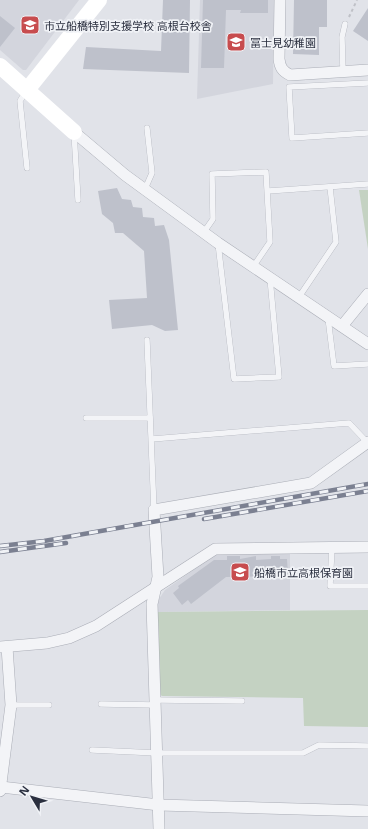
<svg xmlns="http://www.w3.org/2000/svg" width="368" height="829" font-family="'Noto Sans','Noto Sans JP',sans-serif">
  <rect width="100%" height="100%" fill="#e1e3e9"/>
  <g fill="#d3d5dd">
    <polygon points="0,0 79,0 26,70 23,70 0,50"/>
    <polygon points="200,0 274,0 273,84 197,99"/>
    <polygon points="216,554 290,554 290,610 156,612 159,599 165,590"/>
  </g>
  <g fill="#c4d2c2">
    <polygon points="359,190 368,190 368,249"/>
    <polygon points="368,610 368,727 304,726 303,698 162,696 158,693 156,612"/>
  </g>
  <g fill="#bec1cb">
    <polygon points="163,0 190,0 189,73 83,69 86,47 161,51"/>
    <polygon points="203,0 268,0 268,13 240,13 241,10 226,10 224,68 201,68"/>
    <polygon points="294,0 327,0 327,27 319,27 319,55 293,54"/>
    <polygon points="368,8 368,41 353,31"/>
    <polygon points="0,16 15,28 0,47"/>
    <polygon points="117,188 122,199 131,200 133,207 142,208 143,217 154,218 155,226 164,225 169,240 178,330 165,331 152,325 112,329 109,300 147,298 144,251 123,233 115,233 113,223 102,214 98,191"/>
    <polygon points="227,556 240,556 240,559 256,556 256,560 271,559 271,556 280,556 280,559 287,559 288,576 226,577 191,604 188,600 182,605 173,593 179,588 178,586 214,560 227,560"/>
  </g>
  <g fill="none" stroke-linecap="round" stroke-linejoin="round">
    <g stroke="#aaadb6" stroke-width="6">
      <g id="lane">
        <polyline points="343,72 342,37 345,24"/>
        <polyline points="368,83 289,87 292,138 368,133"/>
        <polyline points="26,91 20,101 27,168"/>
        <polyline points="74,132 78,200"/>
        <polyline points="145,189 152,173 147,128"/>
        <polyline points="268,191 368,184"/>
        <polyline points="204,232 213,219 212,174 266,172 270,242 253,267"/>
        <polyline points="218,243 234,379 279,377 270,278"/>
        <polyline points="299,297 336,242 330,187"/>
        <polyline points="328,318 334,366 368,364"/>
        <polyline points="147,340 154,510"/>
        <polyline points="86,418 150,418"/>
        <polyline points="152,439 349,423 367,442"/>
        <polyline points="332,547 330,586 368,586"/>
        <polyline points="156,700 242,701"/>
        <polyline points="101,704 156,705"/>
        <polyline points="11,705 49,705"/>
        <polyline points="92,750 157,753 303,753 319,745 368,746"/>
      </g>
    </g>
    <g stroke="#aaadb6" stroke-width="12">
      <g id="street">
        <path d="M280,0L279,59C280,67 282,71 290,75L368,70"/>
        <polyline points="74,132 125,175 218,243 368,344"/>
        <polyline points="342,326 368,294"/>
        <polyline points="0,647 47,643 69,638 96,626 215,549 368,547"/>
        <polyline points="1,787 159,805 368,811"/>
        <polyline points="0,791 11,705 7,647"/>
        <polyline points="159,829 152,604 158,577 154,510 311,483 368,442"/>
      </g>
    </g>
    <polyline stroke="#bfc1c7" stroke-width="2" stroke-dasharray="3 3" stroke-linecap="butt" points="349,17 357,0"/>
    <use href="#lane" stroke="#f3f4f7" stroke-width="5.5"/>
    <use href="#street" stroke="#f3f4f7" stroke-width="11"/>
    <g stroke="#fff" stroke-width="16">
      <polyline points="0,66 74,132"/>
      <polyline points="27,90 99,0"/>
    </g>
    <g stroke="#7b8091" stroke-width="4.5">
      <g id="rail">
        <polyline points="204,519 368,491"/>
        <polyline points="0,546 44,541 368,484"/>
        <polyline points="0,552 66,543"/>
      </g>
    </g>
    <use href="#rail" stroke="#f0f2f6" stroke-width="3" stroke-dasharray="9" stroke-linecap="butt"/>
  </g>
  <defs>
    <g id="school-square" transform="scale(1)"><rect x="-9" y="-9" width="18" height="18" rx="4" fill="#c74c4e" stroke="#f0f2f6"/><path d="M0-5L7-2L0 1L-7-2ZM-4 1L0 2.5L4 1V4Q0 6-4 4Z" fill="#fff"/></g>
  </defs>
  <g fill-rule="evenodd">
    <use href="#school-square" x="30" y="25"/>
    <use href="#school-square" x="236" y="42"/>
    <use href="#school-square" x="240" y="572"/>
  </g>
  <g text-anchor="middle" dominant-baseline="central" stroke-width="3.5" stroke-linejoin="round" paint-order="stroke">
    <g font-size="11" fill="#2a2f3f" stroke="#f0f2f6" text-anchor="start">
      <text x="44" y="25">市立船橋特別支援学校 高根台校舎</text>
      <text x="250" y="42">冨士見幼稚園</text>
      <text x="254" y="572">船橋市立高根保育園</text>
    </g>
  </g>
  <g transform="translate(32 797) rotate(308)" stroke="#f0f2f6" stroke-width="3" paint-order="stroke">
  <path d="M0-3L7 15L0 10L-7 15Z" fill="#2a2f3f"/>
  <text y="-6" font-size="11" font-weight="bold" text-anchor="middle" fill="#2a2f3f">N</text>
  </g>
</svg>
